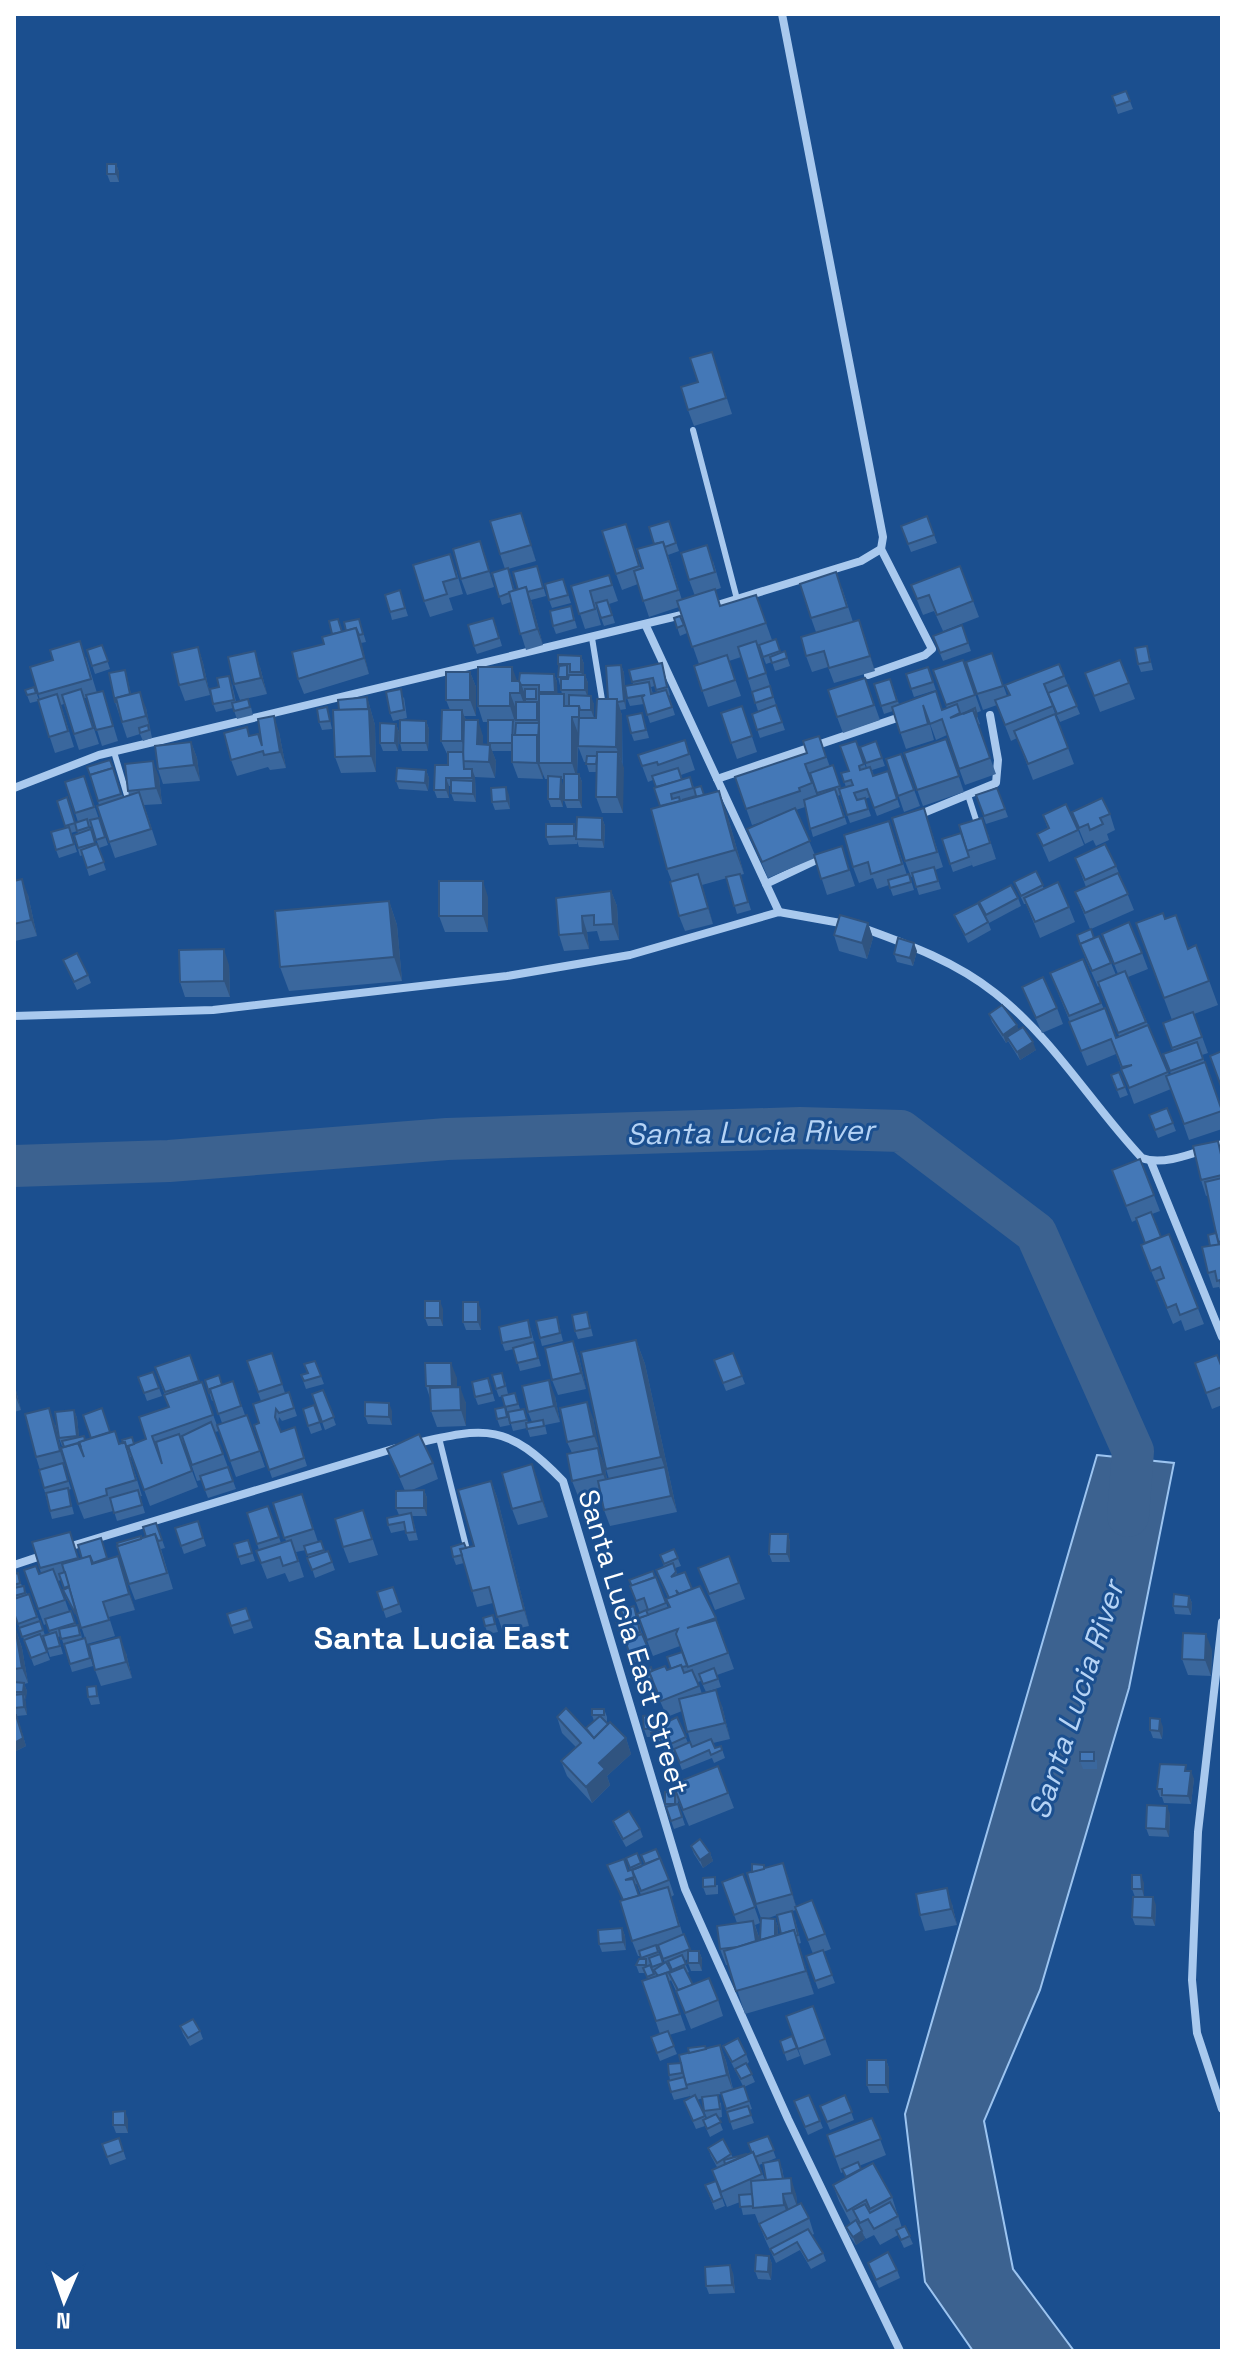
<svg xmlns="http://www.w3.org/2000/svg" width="1236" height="2365" font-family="'Space Grotesk',sans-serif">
  <rect width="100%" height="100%" fill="#1b4f8f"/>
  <polygon fill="#3c6290" stroke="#9cc4f0" stroke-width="2" points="1097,1455 1174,1463 1129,1688 1040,1990 984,2121 1013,2269 1074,2351 973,2351 925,2282 905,2114"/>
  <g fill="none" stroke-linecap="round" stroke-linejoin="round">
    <polyline stroke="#3c6290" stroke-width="42" points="14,1166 169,1161 447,1139 800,1128 901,1131 1036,1233 1133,1451 1128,1516"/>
    <g stroke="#a9c9ee" stroke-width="6">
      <polyline points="693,430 737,599"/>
      <polyline points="592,638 603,706"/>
      <polyline points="114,752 129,802"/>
      <polyline points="968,795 978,826"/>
      <polyline points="439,1438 467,1550"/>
    </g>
    <g stroke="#a9c9ee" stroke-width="8">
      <polyline points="711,607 861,561 881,549 883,537 782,14"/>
      <polyline points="646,626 779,912"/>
      <polyline points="868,675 925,655 932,649 881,549"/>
      <polyline points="717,779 906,715"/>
      <polyline points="14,788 99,755 690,613"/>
      <polyline points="916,816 996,783 998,760 990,715"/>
      <polyline points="766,884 823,857"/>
      <path d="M863,928C910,945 956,962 995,993C1054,1039 1092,1105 1142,1158C1165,1167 1200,1150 1222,1144"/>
      <polyline points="14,1016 213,1010 507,976 630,955 779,912 846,924"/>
      <polyline points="1151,1162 1222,1337"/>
      <path d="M413,1444C487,1426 508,1424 563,1481L685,1889L788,2119L900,2351"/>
      <polyline points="65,1548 396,1448"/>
      <polyline points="14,1565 44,1555"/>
      <polyline points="1222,1622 1198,1832 1192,1980 1197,2033 1222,2109"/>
    </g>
  </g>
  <g fill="#3a679d" fill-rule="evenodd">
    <polygon points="1126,91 1133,109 1118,114 1112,96"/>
    <polygon points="116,164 119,172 119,182 110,182 107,174"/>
    <polygon points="712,352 732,414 694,426 688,410 698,382"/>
    <polygon points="521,513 536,561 508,569 515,591 518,590 537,566 546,596 531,600 543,645 526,650 511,602 502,605 492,573 505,569 500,554"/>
    <polygon points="927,516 937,543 911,552 901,526"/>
    <polygon points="669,521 679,551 668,555 682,600 695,596 689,580 713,561 721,588 715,590 721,606 756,595 772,640 776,639 781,653 785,651 790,666 775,671 772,662 766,664 761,651 759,651 776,705 758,711 741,657 729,661 741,696 708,707 694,666 699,664 679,607 649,617 638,584 622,590 616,574 626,524 641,569 643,568 654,544"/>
    <polygon points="480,541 494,587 467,595 461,579"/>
    <polygon points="960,566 979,617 943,631 934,611 923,615 911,585"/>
    <polygon points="456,570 463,594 449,598 453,610 430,617 424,601"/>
    <polygon points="609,575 618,601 609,604 615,623 604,626 597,607 596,607 601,625 585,629 571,586"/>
    <polygon points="563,579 571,603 552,608 549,600"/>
    <polygon points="842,588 853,622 859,620 875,671 834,683 828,667 812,672 806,656 816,632 811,618"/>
    <polygon points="400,590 408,616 392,620 390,612"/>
    <polygon points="571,606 577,628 556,634 553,626"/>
    <polygon points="680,616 687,633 680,636 674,618"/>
    <polygon points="359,619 366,642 361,643 369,674 304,694 298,679 332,634 346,631"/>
    <polygon points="962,625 971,651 943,661 933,636"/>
    <polygon points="496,626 502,646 477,654 474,646"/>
    <polygon points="102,645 110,669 95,674 87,650"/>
    <polygon points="1147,646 1153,670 1141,672 1138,664"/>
    <polygon points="198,647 203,663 210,695 185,701 179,685"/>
    <polygon points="992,653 1007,696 1059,664 1080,714 1060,722 1050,700 1074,764 1033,780 1017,738 1011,741 997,705 983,710 966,662"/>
    <polygon points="581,656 584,664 584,675 585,675 588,683 588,696 594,704 594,718 596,718 608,699 621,665 624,673 626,709 620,710 622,715 623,813 602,813 596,797 596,772 589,772 586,762 584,762 578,746 579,733 577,774 579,774 582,782 582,808 567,808 564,800 564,779 561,779 563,807 551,807 548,799 548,779 545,779 543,774 543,779 518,778 512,762 512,751 492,751 496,761 495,778 475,777 476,802 454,801 451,793 451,786 449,786 449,798 437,798 434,790 448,765 448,756 441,741 450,710 446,700 470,672 476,687 476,716 464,716 466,720 483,736 483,745 489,745 488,722 483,722 478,706 517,681 554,674 557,682 557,694 562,694 558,677 558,664"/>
    <polygon points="86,657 97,693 103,691 118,741 102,746 87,698 84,698 99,744 79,750 64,704 61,705 74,747 55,753 38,701 30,703 25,690 34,687 39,700 40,700 30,667"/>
    <polygon points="963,660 981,711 976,713 980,724 978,725 996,774 965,785 947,735 936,740 929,721 934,740 906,749 893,711 884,714 874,684 890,679 899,704 942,710 947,708 933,670"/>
    <polygon points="1120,660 1135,699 1100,712 1085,673"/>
    <path d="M662,663L670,695L669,696L675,715L650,723L644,704L630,706L627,698L633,684L629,670ZM655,686L657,693L653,694L651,687Z"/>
    <polygon points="260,667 267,694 240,700 234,684"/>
    <polygon points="928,667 936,690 914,697 906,674"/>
    <polygon points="125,670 131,694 146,708 152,738 143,741 140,734 127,738 115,702"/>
    <polygon points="865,678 880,720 843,733 837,717"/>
    <polygon points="232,684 236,702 251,707 253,715 237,719 233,708 216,712 213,704"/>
    <polygon points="367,697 375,725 376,772 341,773 335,757 339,710"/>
    <polygon points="404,697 407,718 393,721 390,713"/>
    <polygon points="776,705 785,730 760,738 752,714"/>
    <polygon points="742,706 757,752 737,759 721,713"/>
    <polygon points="327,707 332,729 322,730 319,722"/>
    <polygon points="642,713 649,738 634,741 631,733"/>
    <polygon points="426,721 429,729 428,751 402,751 400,743"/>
    <polygon points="396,724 399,732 398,751 383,751 380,743"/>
    <polygon points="279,732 286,768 270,770 268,767 237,776 231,760 250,736 262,746"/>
    <path d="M819,736L830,767L833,765L841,789L846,787L841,773L849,771L856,741L866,768H867L860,747L876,741L885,766L872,770L874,776L888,771L900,807L877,816L870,797L865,799L871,816L850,823L840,795L838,796L847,824L813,837L805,807L796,810L815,855L847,862L855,886L827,895L815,858L768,878L747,829L771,819L752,825L735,777L807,753ZM811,779H812L818,795L817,796Z"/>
    <polygon points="946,739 964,792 923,806 904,753"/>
    <polygon points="685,740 695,770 681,775 682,779 690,777 694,788 704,795 719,791 727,814 744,874 740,875 751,910 737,914 727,878 702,885 713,924 685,931 679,916 672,882 667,869 660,806 656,787 653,780 648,782 638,755"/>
    <polygon points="191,742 197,758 200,781 163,784 158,769"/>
    <polygon points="901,754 920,806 904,812 886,759"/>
    <polygon points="110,760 123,797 129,795 128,791 159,777 162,804 144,805 157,845 115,858 97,806 99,805 98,801"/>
    <polygon points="426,770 429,778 428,791 399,789 396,781"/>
    <polygon points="84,776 108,845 99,848 92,826 89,827 96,845 97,844 106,870 89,876 83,855 80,856 74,835 78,833 77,831 71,833 77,852 59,858 56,850 66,828 57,801 75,822 78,822 65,782"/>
    <polygon points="997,788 1008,817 986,824 976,795"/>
    <polygon points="509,795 510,809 495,810 492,802"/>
    <polygon points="924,808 943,867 935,870 941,889 919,895 913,876 911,877 905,861"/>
    <polygon points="1072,812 1110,814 1115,830 1107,834 1109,840 1096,846 1093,840 1085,844"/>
    <polygon points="1043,815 1078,830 1084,845 1049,862 1037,834 1048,829"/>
    <polygon points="602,818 605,826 604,848 579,847 577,841 577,844 549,845 546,837 577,831"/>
    <polygon points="889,821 907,875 909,874 914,890 893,896 889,885 877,889 873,878 859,883 853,867"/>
    <polygon points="988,834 996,859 973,867 969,858 972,865 953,872 942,839"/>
    <polygon points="1075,858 1116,866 1134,910 1091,929 1094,938 1111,963 1116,975 1118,974 1102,934 1142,953 1148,969 1128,977 1169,1075 1171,1074 1163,1054 1173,1051 1163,1023 1172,1020 1136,923 1165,919 1188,949 1196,945 1218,1005 1194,1014 1208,1053 1202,1055 1222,1109 1222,1129 1189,1140 1171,1089 1134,1104 1116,1054 1087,1066 1069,1022 1070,1022 1050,973 1083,959 1116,1038 1119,1036 1099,986 1098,987 1086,960 1077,935 1090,929 1075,892 1086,887"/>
    <polygon points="1036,871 1044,889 1069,907 1075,922 1040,938 1026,904 1024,904 1014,882"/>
    <polygon points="14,881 28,895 37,936 15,941"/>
    <polygon points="611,891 617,906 619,940 600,941 597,931 587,932 589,949 564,951 559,935"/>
    <polygon points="488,897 488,932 445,932 439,916"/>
    <polygon points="1018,898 1021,906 989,923 979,902"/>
    <polygon points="389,901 397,925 402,981 289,991 280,967"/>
    <polygon points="954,915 988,922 991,930 968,943"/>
    <polygon points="868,923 873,938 867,959 839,951 834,935"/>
    <polygon points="917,951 913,966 897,962 894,954"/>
    <polygon points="63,960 88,975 91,983 77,990"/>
    <polygon points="229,965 230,997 185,997 180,982"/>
    <polygon points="1022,987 1057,1008 1063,1024 1042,1033"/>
    <polygon points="989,1014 1019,1030 1036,1050 1020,1060 1008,1041 1006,1043 992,1022"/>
    <polygon points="1119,1072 1128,1095 1120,1098 1111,1075"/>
    <polygon points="1167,1108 1176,1131 1158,1138 1149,1115"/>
    <polygon points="1218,1141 1222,1152 1222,1294 1219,1287 1213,1288 1208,1273 1210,1246 1216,1233 1208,1195 1206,1196 1201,1180"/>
    <polygon points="1140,1159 1160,1211 1152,1214 1161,1237 1169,1234 1204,1324 1185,1331 1181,1320 1173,1324 1147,1261 1145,1243 1136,1220 1132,1222 1112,1170"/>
    <polygon points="443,1309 443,1326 428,1326 425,1318"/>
    <polygon points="481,1310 481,1330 466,1330 463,1322"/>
    <polygon points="557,1317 563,1341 542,1346 540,1338"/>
    <polygon points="528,1320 541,1366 520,1371 514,1349 505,1351 502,1343"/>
    <polygon points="589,1320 593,1336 578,1339 575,1331"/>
    <polygon points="636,1340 645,1364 677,1512 610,1526 604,1510 600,1492 578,1496 572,1481 572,1453 567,1442 593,1418 599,1452 604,1464 607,1479 609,1479 606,1469"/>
    <polygon points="573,1341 579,1357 586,1389 558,1395 552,1380"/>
    <polygon points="272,1353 285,1393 289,1392 297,1416 282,1421 279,1417 278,1425 281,1432 295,1427 307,1466 272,1478 254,1425 259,1423 261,1401 247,1361"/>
    <polygon points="733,1353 745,1384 726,1391 714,1360"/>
    <polygon points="190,1355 200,1383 207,1398 219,1431 215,1432 236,1489 208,1498 201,1480 197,1481 184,1443 182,1444 198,1487 150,1506 132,1457 130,1457 142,1496 140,1496 145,1513 117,1521 112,1505 113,1511 84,1519 78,1504 63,1446 62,1446 59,1438 74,1410 77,1418 79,1437 86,1440 110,1433 120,1444 134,1444 146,1439 169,1407 155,1367"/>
    <polygon points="315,1361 324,1384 306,1389 301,1375 307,1373"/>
    <polygon points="1195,1363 1222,1368 1222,1405 1212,1409"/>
    <polygon points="153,1372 162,1396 147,1401 138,1377"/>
    <polygon points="457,1378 457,1388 466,1403 466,1426 437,1427 431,1411 431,1401 426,1386"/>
    <polygon points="488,1378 495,1401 478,1405 475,1397"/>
    <polygon points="205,1380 222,1385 233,1381 245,1415 247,1415 265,1467 236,1477 217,1425 222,1423 214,1400 212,1401"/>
    <polygon points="505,1381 508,1394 515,1393 520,1409 524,1409 528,1423 532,1422 528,1412 555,1396 560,1422 545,1425 547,1434 530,1437 527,1428 513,1431 503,1396 499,1397 496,1389"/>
    <polygon points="14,1383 21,1410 14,1412"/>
    <polygon points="323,1390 336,1425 325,1430 312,1394"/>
    <polygon points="314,1405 322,1430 311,1434 308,1426"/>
    <polygon points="505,1407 510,1425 500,1427 497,1419"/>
    <polygon points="392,1411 392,1425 368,1424 365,1416"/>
    <polygon points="55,1424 65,1467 64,1467 71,1489 68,1490 74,1514 52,1519 39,1470 40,1470 36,1457"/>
    <polygon points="387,1449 433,1463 438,1479 412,1490 424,1490 427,1498 427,1516 412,1516 418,1540 409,1541 405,1530 391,1533 388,1525 399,1515 396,1508 405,1491"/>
    <polygon points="532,1464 548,1517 518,1525 512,1509"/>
    <polygon points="491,1481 497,1497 529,1626 503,1632 493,1603 477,1607 464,1563 456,1565 453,1557 466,1548 474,1546"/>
    <polygon points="302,1494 318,1542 321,1541 325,1552 328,1551 335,1570 315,1578 306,1550 296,1552 304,1577 289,1582 285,1573 267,1579 256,1551 259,1550 247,1513 268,1506 281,1543 286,1541 273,1503"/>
    <polygon points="363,1510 378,1555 349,1563 343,1547"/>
    <polygon points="198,1521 206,1546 184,1554 175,1528"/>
    <polygon points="156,1523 165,1548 161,1549 173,1589 135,1600 129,1584 142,1538 146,1537"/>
    <polygon points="70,1532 79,1559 108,1559 118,1556 135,1610 109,1617 115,1636 87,1644 79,1620 66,1598 61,1580 58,1581 69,1611 71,1611 76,1625 81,1633 82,1639 87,1646 93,1666 72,1672 61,1636 58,1637 63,1654 50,1657 44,1638 42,1639 50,1660 34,1666 14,1613 14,1566 22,1586 27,1594 29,1594 45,1635 50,1634 46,1624 44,1625 24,1570 39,1574 41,1573 32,1542"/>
    <polygon points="788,1534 790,1542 790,1562 772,1562 769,1554"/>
    <polygon points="248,1540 255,1561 241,1565 234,1544"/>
    <polygon points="674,1549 681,1566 675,1568 677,1575 692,1589 716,1618 734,1669 717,1675 721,1687 706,1692 701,1681 698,1682 702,1694 722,1706 730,1739 713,1743 715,1748 721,1746 725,1758 714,1763 712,1758 682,1770 675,1751 667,1755 662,1744 656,1747 653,1737 647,1737 644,1729 652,1715 654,1721 660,1720 663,1728 677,1717 688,1743 692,1747 682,1711 667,1717 654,1687 646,1690 639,1672 667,1670 671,1669 682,1652 689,1671 680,1646 653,1656 637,1614 640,1613 630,1586 666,1603 668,1608 670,1607 668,1598 656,1570 664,1567 660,1555"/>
    <polygon points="729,1556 745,1599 715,1610 698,1568"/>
    <polygon points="393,1587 402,1612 386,1618 377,1592"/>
    <polygon points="1189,1596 1192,1603 1191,1615 1175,1614 1173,1606"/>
    <polygon points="634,1606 642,1634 651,1656 633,1663 627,1645 624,1646 616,1623 624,1620"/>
    <polygon points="246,1608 253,1628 234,1634 227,1614"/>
    <polygon points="493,1615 498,1632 488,1634 485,1626"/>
    <polygon points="14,1624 22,1648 28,1683 24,1684 27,1691 25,1700 27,1715 17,1716 26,1746 16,1751 14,1745"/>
    <polygon points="1212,1650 1211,1676 1188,1675 1182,1659"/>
    <polygon points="126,1653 132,1678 101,1686 95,1670"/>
    <polygon points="96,1686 100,1704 91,1705 88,1697"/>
    <polygon points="604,1709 607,1717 607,1723 626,1738 631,1754 607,1776 610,1785 592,1803 567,1776 561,1761 576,1747 562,1733 557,1717 586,1729 594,1721 592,1715"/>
    <polygon points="1163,1727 1162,1739 1153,1738 1150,1730"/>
    <polygon points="1097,1760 1097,1769 1083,1769 1080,1761"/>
    <polygon points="718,1766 734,1808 689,1826 678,1800 678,1804 685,1825 674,1829 665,1804 675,1792"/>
    <polygon points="1188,1771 1194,1779 1191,1804 1164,1803 1162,1797 1160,1797 1157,1789"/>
    <polygon points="1170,1814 1169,1837 1149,1836 1146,1828"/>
    <polygon points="613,1821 640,1829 643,1837 626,1847 616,1829"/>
    <polygon points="691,1846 710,1853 713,1861 703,1868 694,1854"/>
    <path d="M637,1853L642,1866L669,1880L674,1895L671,1897L683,1935L684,1934L691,1951H699L702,1959V1971H691L688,1963V1959L684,1961L689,1972L687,1973L693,1985L718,2000L723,2016L691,2029L676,1991L671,1980L669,1982L686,2030L669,2035L677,2054L660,2061L651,2037L660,2034L642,1981L648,1979L645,1973H639L636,1965L642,1959L641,1956H638L632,1941L622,1901L628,1871L630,1870L626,1858ZM637,1884L641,1895L639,1896L635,1885ZM658,1950H660L665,1963L663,1964Z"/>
    <path d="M783,1863L796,1906L812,1900L831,1949L823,1952L835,1983L818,1989L806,1956L813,1954L796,1910L781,1914L795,1919L801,1943L798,1944L814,1994L745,2014L729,1965H726L720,1949L737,1923L722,1882L743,1874L760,1923L755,1925L760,1940L761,1918L756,1904L765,1868ZM777,1915L781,1934L778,1935V1927L775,1919H766Z"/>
    <polygon points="1144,1883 1144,1897 1135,1897 1132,1889"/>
    <polygon points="718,1885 718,1894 706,1895 703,1887"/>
    <polygon points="952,1904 957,1925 925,1931 920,1915"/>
    <polygon points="1156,1905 1155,1926 1135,1925 1132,1917"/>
    <polygon points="622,1928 625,1936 626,1950 602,1952 599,1944"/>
    <polygon points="813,2006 831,2055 804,2065 786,2016"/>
    <polygon points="180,2026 200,2031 203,2039 190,2046 183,2034"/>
    <polygon points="792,2036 800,2056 787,2061 780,2041"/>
    <path d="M720,2045L726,2061L733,2089L743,2086L723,2046L746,2054L749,2062L747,2064L755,2082L744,2087L752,2109L749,2110L754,2123L733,2130L721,2094L711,2096L721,2103L722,2117L718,2118L723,2130L710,2137L705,2126L696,2129L684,2101L691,2098L689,2093L690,2096L674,2100L671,2092L670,2080L669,2075L681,2063L706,2049ZM703,2098L704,2111L707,2118L706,2119L697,2100Z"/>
    <polygon points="886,2060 889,2068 889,2093 870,2093 867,2085"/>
    <polygon points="809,2095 823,2128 808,2135 794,2101"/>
    <polygon points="845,2095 854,2120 830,2130 820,2106"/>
    <polygon points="872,2118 886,2155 859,2166 861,2169 892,2197 902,2228 905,2226 913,2244 904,2248 898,2235 880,2245 874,2235 866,2239 863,2234 865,2239 856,2245 849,2235 846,2227 851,2224 839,2201 833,2185 846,2178 843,2172 841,2173 827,2135"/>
    <polygon points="128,2119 128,2133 116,2133 113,2125"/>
    <polygon points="768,2136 776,2158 759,2165 765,2180 782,2168 784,2179 796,2194 797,2204 809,2218 814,2234 812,2235 823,2253 826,2261 811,2269 800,2250 776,2263 765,2239 755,2214 743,2215 740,2202 727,2207 712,2170 717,2167 711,2156 708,2148 731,2154 733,2158 746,2155 752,2153"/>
    <polygon points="119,2138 126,2159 110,2165 102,2144"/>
    <polygon points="716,2181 725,2206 715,2210 705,2185"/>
    <polygon points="769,2256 772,2264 771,2280 758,2279 755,2271"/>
    <polygon points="868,2263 897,2270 900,2278 879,2288"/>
    <polygon points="733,2273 735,2293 709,2294 706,2286"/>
  </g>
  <g fill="#305480">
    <polygon points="116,164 119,172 119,182 116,174"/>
    <polygon points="521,513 527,529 536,561"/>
    <polygon points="480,541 486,557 494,587 489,571"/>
    <polygon points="526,587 532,603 543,645 537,629"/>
    <polygon points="859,620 865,636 875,671 870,656"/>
    <polygon points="356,628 362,644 369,674 364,658"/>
    <polygon points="198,647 203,663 210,695 205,679"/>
    <polygon points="255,651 260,667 267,694 261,678"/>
    <polygon points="581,656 584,664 584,680 581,672"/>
    <polygon points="621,665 624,673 626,709 624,701"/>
    <polygon points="512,667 518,683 512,681"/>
    <polygon points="470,672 476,687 476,716 470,700"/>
    <polygon points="554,674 557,682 558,700 555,692"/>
    <polygon points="585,675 588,683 588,698 585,690"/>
    <polygon points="520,681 526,697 526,709 520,693"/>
    <polygon points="140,692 146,708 151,732 146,716"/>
    <polygon points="510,693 516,709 515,722 510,706"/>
    <polygon points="591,696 594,704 594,718 591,710"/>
    <polygon points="367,697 375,725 376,772 371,756"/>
    <polygon points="617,699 622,715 622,763 616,747"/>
    <polygon points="537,702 540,710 539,763 543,774 543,779 537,763 539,724 537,720"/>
    <polygon points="462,710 468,726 467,757 462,741"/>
    <polygon points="274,716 279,732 286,768 280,752"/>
    <polygon points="572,717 578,733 577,779 572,763"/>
    <polygon points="478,720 483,736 483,760 477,744"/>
    <polygon points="426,721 429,729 428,751 426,743"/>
    <polygon points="396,724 399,732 398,751 395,743"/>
    <polygon points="191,742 197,758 200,781 194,765"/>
    <polygon points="490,745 496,761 495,778 489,762"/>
    <polygon points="618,752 624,768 623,813 617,797"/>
    <polygon points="153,761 159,777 162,804 156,788"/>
    <polygon points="472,769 475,777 476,802 473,794"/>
    <polygon points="426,770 429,778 428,791 425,783"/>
    <polygon points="579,774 582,782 582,808 579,800"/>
    <polygon points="561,777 563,785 563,807 560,799"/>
    <polygon points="446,778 449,786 449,798 446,790"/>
    <polygon points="506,787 509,795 510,809 507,801"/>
    <polygon points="719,791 727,814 744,874 735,850"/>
    <polygon points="602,818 605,826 604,848 602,840"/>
    <polygon points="698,874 704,890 713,924 708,908"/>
    <polygon points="22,879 28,895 37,936 31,920"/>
    <polygon points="483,881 488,897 488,932 483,916"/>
    <polygon points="611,891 617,906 619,940 613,924"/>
    <polygon points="389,901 397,925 402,981 394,957"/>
    <polygon points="582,916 587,932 589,949 583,933"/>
    <polygon points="868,923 873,938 867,959 862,943"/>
    <polygon points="914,943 917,951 913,966 910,958"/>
    <polygon points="224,949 229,965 230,997 224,981"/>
    <polygon points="1017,1025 1020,1033 1007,1037 1008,1041 1006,1043 1003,1035"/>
    <polygon points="1033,1042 1036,1050 1020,1060 1017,1052"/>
    <polygon points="440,1301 443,1309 443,1326 440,1318"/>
    <polygon points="478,1302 481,1310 481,1330 478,1322"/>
    <polygon points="636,1340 645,1364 677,1512 671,1496 665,1469 661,1457"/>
    <polygon points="573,1341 579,1357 586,1389 581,1373"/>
    <polygon points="451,1363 457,1378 457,1402 452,1386"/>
    <polygon points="549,1380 555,1396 560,1422 554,1406"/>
    <polygon points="14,1383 21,1410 15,1395"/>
    <polygon points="460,1387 466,1403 466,1426 461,1410"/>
    <polygon points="587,1402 593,1418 600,1452 594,1436"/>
    <polygon points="389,1403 392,1411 392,1425 389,1417"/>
    <polygon points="49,1408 55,1424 65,1467 60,1451"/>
    <polygon points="74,1410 77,1418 80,1444 77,1436"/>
    <polygon points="598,1448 604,1464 609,1490 603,1474"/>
    <polygon points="532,1464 538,1480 548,1517 542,1501"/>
    <polygon points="491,1481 497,1497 529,1626 524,1610"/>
    <polygon points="424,1490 427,1498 427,1516 424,1508"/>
    <polygon points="788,1534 790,1542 790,1562 787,1554"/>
    <polygon points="118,1556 124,1572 135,1610 129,1594"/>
    <polygon points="1189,1596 1192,1603 1191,1615 1188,1607"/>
    <polygon points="14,1624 22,1648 28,1683 22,1668"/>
    <polygon points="1206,1634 1212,1650 1211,1676 1205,1660"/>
    <polygon points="120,1637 126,1653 132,1678 126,1662"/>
    <polygon points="24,1683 27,1691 26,1700 23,1692"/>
    <polygon points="716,1690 722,1706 730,1739 725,1723"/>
    <polygon points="23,1694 26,1702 27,1715 24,1707"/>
    <polygon points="1160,1719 1163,1727 1162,1739 1159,1731"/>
    <polygon points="19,1723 26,1746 16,1751 14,1743"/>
    <polygon points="626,1738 631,1754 607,1776 610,1785 592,1803 586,1787 599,1763"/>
    <polygon points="1191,1771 1194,1779 1191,1804 1188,1796"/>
    <polygon points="1167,1806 1170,1814 1169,1837 1166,1829"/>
    <polygon points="710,1853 713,1861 703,1868 700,1860"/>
    <polygon points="783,1863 789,1879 797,1910 792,1894"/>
    <polygon points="1141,1875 1144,1883 1144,1897 1142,1889"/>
    <polygon points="947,1888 952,1904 957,1925 951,1909"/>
    <polygon points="1153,1897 1156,1905 1155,1926 1152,1918"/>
    <polygon points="775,1919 778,1927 777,1949 775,1941"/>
    <polygon points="753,1921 759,1937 762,1960 756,1944"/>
    <polygon points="622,1928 625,1936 626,1950 623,1942"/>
    <polygon points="794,1930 802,1954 814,1994 806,1971"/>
    <polygon points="699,1951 702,1959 702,1971 699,1963"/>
    <polygon points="720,2045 726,2061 733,2091 727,2075"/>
    <polygon points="886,2060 889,2068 889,2093 886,2085"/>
    <polygon points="125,2111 128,2119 128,2133 125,2125"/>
    <polygon points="791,2178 796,2194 798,2209 792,2193"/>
    <polygon points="783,2194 789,2210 790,2221 784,2205"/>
    <polygon points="862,2231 865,2239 856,2245 853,2237"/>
    <polygon points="769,2256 772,2264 771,2280 768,2272"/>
    <polygon points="730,2265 733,2273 735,2293 732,2285"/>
  </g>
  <g fill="#4478b7" stroke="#305480" stroke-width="2">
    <polygon points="1126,91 1130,101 1116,106 1112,96"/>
    <rect x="107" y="164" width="9" height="10"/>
    <polygon points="712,352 726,398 688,410 681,387 698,382 690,358"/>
    <polygon points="521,513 531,545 500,554 490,521"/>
    <polygon points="927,516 934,535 908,544 901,526"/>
    <polygon points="669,521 676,543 665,547 663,542 654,544 649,527"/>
    <polygon points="626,524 639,566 616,574 602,531"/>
    <polygon points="480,541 489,571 461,579 453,549"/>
    <polygon points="663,542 678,590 643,601 634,571 643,568 637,549"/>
    <polygon points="707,545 715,572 689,580 681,553"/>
    <polygon points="450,554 457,578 443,582 447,594 424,601 413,565"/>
    <polygon points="537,566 543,588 527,592 526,587 518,590 513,572"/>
    <polygon points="960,566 973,601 937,615 929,595 917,599 911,585"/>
    <polygon points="508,568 514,591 499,597 492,573"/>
    <polygon points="836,572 847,607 811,618 800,584"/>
    <polygon points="609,575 612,585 590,591 595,609 579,614 571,586"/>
    <polygon points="563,579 568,595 549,600 545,584"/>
    <polygon points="526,587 537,629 520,634 509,592"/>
    <polygon points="715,589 720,606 756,595 766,623 692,647 677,601"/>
    <polygon points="400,590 405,608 390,612 385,595"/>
    <polygon points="607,600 612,615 601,618 596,603"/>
    <polygon points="571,606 574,620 553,626 550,611"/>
    <polygon points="680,616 684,625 677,628 674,618"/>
    <polygon points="493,618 499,638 474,646 468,625"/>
    <polygon points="338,619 342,632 332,634 329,621"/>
    <polygon points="359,619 363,634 359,635 356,628 346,631 344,622"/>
    <polygon points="859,620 870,656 829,668 824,651 806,656 801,637"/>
    <polygon points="962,625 968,643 940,653 933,636"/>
    <polygon points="356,628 364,658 298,679 292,652 324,644 322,637"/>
    <polygon points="776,639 780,651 763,657 759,645"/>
    <polygon points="80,641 91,679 38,694 30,667 53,660 50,650"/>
    <polygon points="756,641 766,673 748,679 738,647"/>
    <polygon points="102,645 108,661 92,666 87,650"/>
    <polygon points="1147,646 1150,662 1138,664 1135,648"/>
    <polygon points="198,647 205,679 179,685 172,653"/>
    <polygon points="255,651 261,678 234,684 228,657"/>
    <polygon points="785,651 787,658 772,663 770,657"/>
    <polygon points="992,653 1003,686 977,694 966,662"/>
    <polygon points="558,655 581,656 581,672 570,672 570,664 558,664"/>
    <polygon points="727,655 735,680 702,691 694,666"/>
    <polygon points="963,660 975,695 946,705 933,670"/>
    <polygon points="1120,660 1129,683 1094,696 1085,673"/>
    <polygon points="662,663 667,687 656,690 653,678 632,682 629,670"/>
    <polygon points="1059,664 1064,676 1044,684 1053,706 1005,725 995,700 1010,695 1005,685"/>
    <polygon points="567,665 567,677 558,677 559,666"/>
    <polygon points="621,665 624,701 617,702 617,699 608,699 606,666"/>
    <polygon points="478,667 512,667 512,681 520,681 520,693 510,693 510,706 478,706"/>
    <polygon points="928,667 933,682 911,689 906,674"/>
    <polygon points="125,670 130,694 116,698 117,702 115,702 109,673"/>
    <rect x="446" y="672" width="24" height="28"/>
    <polygon points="520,673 554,674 555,692 539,692 539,685 521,685 519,681"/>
    <polygon points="569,675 585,675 585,690 561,690 561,679 568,679"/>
    <polygon points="229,676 234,700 213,704 210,689 219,687 217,678"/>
    <polygon points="865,678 874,705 837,717 828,690"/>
    <polygon points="890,679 897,701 881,706 874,684"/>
    <polygon points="649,682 651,694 666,690 672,707 647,715 642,697 645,695 627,698 625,686"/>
    <polygon points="1068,685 1077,706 1057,714 1048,693"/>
    <polygon points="770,686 773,697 755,703 752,692"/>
    <polygon points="34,687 36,693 27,695 25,690"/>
    <polygon points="81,689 93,728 74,734 62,695"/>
    <polygon points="401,689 404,710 390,713 386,692"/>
    <rect x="525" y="689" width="11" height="10"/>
    <polygon points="103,691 113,726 96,730 86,695"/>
    <polygon points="936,691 942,710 957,704 960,713 950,718 973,710 990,758 959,769 942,719 930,724 923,705 928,724 900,733 892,707"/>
    <polygon points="140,692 146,716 122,722 116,698"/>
    <polygon points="57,694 68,731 49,737 38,700"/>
    <polygon points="539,694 564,694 564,706 579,706 579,717 572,717 572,763 539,763"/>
    <polygon points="569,695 591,696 591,710 580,710 579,706 569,706"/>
    <polygon points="367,697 368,709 339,710 338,700"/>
    <polygon points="248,699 250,707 234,711 232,703"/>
    <polygon points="597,699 617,699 616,747 578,746 579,718 596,718"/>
    <rect x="516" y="702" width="21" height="18"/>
    <polygon points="776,705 782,722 757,730 752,714"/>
    <polygon points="742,706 752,736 731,743 721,713"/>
    <polygon points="327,707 330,721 319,722 317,709"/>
    <polygon points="975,708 977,716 976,717 973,710 963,714"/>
    <polygon points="369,709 371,756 335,757 333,710"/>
    <polygon points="442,710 462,710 462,741 441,741"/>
    <polygon points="642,713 646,730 631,733 627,716"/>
    <polygon points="1055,714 1068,748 1028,764 1014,731"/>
    <polygon points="274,716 280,752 264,755 263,751 231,760 224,733 247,727 249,736 258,734 262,746 258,719"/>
    <polygon points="400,720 426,721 426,743 400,743"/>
    <polygon points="464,720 478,720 477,744 490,745 489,762 463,761"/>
    <polygon points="488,720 513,720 512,743 488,743"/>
    <polygon points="380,723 396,724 395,743 380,743"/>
    <polygon points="516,723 539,723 538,739 537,735 515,735"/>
    <polygon points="148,725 149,730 140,733 139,728"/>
    <polygon points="512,735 537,735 537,763 512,762"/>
    <polygon points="819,736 826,757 805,764 812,783 799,788 800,791 746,809 735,777 807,753 803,741"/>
    <polygon points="946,739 959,776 917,790 904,753"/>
    <polygon points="685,740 689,754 658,765 657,762 642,766 638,755"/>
    <polygon points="856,741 864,764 859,766 860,770 870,767 873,776 888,771 897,799 874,808 867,789 854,793 857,800 865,798 868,809 847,815 839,789 853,785 851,780 844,782 841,773 849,771 840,746"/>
    <polygon points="876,741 882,758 866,763 860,747"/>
    <polygon points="191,742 194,765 158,769 155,746"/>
    <polygon points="448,752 463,752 464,769 472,769 472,778 446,778 446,790 434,790 435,765 448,765"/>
    <polygon points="597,752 618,752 617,797 596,797"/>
    <polygon points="901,754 914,790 898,796 886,759"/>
    <polygon points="587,756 597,756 596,764 586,764"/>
    <polygon points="110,760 113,768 90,775 87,767"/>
    <polygon points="153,761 156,788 128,791 125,764"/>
    <polygon points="833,765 840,786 817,793 810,773"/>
    <polygon points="113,768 121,794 98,801 90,775"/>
    <polygon points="397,768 426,770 425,783 396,781"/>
    <polygon points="678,768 682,780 656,787 652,776"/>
    <rect x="564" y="774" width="15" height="26"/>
    <polygon points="84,776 94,807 75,813 65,782"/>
    <polygon points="548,776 561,777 560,799 548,799"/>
    <polygon points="690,777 693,788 671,794 672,799 679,797 680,801 660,806 654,788"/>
    <polygon points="451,780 473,781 473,794 451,793"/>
    <polygon points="701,786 704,795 682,800 696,796 694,788"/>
    <polygon points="506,787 507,801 492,802 491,788"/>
    <polygon points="997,788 1005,809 984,816 976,795"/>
    <polygon points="835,789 844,817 810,829 804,800"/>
    <polygon points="719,791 735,850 667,869 651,809"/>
    <polygon points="139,792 151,829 109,842 97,806"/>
    <polygon points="67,797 75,823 87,819 89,827 77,831 75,823 65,826 57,801"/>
    <polygon points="1102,798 1110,814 1100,818 1103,824 1090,830 1088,824 1079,828 1072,812"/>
    <polygon points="1066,804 1078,830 1043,846 1037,834 1049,828 1043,815"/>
    <polygon points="795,808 810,841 762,862 747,829"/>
    <polygon points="924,808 937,852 905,861 892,818"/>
    <polygon points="577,817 602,818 602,840 576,839"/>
    <polygon points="99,818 105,837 96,840 90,820"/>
    <polygon points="982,818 990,843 967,851 959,825"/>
    <polygon points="889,821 902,864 871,874 868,862 853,867 844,835"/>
    <polygon points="546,824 574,824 574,836 546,837"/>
    <polygon points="69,827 74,844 56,850 51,832"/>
    <polygon points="91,829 95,843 78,848 74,835"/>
    <polygon points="961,833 969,857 950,864 942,839"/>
    <polygon points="97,844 104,862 87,868 81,850"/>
    <polygon points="1105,844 1116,866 1085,880 1075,858"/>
    <polygon points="842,846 849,870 821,879 814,855"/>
    <polygon points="934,867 938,881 916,887 912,873"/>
    <polygon points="1036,871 1043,885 1021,896 1014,882"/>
    <polygon points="1118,873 1128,894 1085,913 1075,892"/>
    <polygon points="698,874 708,908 679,916 670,882"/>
    <polygon points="740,874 748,902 734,906 726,877"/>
    <polygon points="909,874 911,882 890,888 888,880"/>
    <polygon points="22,879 31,920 14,924 14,881"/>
    <rect x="439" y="881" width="44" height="35"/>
    <polygon points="1058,882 1069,907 1035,922 1024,898"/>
    <polygon points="1011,885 1018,898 986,915 979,902"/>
    <polygon points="611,891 613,924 594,925 594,915 582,916 583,933 559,935 556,898"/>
    <polygon points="389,901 394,957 280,967 275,911"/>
    <polygon points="978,903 988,922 965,935 954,915"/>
    <polygon points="1163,913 1165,919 1176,915 1188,949 1196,945 1209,981 1164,998 1136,923"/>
    <polygon points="840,915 868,923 862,943 834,935"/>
    <polygon points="1129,922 1142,953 1114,964 1102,934"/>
    <polygon points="1091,929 1094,938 1080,944 1077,935"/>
    <polygon points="1099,936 1111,963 1092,971 1080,944"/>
    <polygon points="898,938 914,943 910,958 894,954"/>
    <polygon points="224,949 224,981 180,982 179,950"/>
    <polygon points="77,953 88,975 74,982 63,960"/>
    <polygon points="1083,959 1101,1003 1069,1016 1050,973"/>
    <polygon points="1125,971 1146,1022 1118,1033 1098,982"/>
    <polygon points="1043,977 1057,1008 1036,1018 1022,987"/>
    <polygon points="1002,1005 1017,1025 1003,1035 989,1014"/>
    <polygon points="1105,1008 1116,1038 1148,1025 1168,1072 1129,1088 1121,1069 1132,1065 1122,1067 1111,1039 1081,1051 1069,1022"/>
    <polygon points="1193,1012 1202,1037 1172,1048 1163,1023"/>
    <polygon points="1023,1027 1033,1042 1017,1052 1007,1037"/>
    <polygon points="1197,1042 1203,1059 1170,1071 1163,1054"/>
    <polygon points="1222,1051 1222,1089 1210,1056"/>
    <polygon points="1205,1062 1222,1111 1184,1124 1166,1076"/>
    <polygon points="1119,1072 1125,1087 1117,1090 1111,1075"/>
    <polygon points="1167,1108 1173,1123 1155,1130 1149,1115"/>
    <polygon points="1218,1141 1222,1159 1222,1175 1201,1180 1193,1146"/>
    <polygon points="1140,1159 1154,1195 1126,1206 1112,1170"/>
    <polygon points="1222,1178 1222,1241 1218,1242 1205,1182"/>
    <polygon points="1151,1212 1161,1237 1145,1243 1136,1218"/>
    <polygon points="1216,1233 1219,1245 1210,1246 1208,1235"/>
    <polygon points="1169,1234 1198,1308 1180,1315 1176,1304 1167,1308 1156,1281 1164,1278 1160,1267 1151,1271 1141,1245"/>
    <polygon points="1222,1244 1222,1290 1220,1280 1217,1281 1215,1271 1208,1273 1202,1247"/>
    <rect x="425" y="1301" width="15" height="17"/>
    <rect x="463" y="1302" width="15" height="20"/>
    <polygon points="587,1312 590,1328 575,1331 572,1315"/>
    <polygon points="557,1317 560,1333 540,1338 536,1321"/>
    <polygon points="528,1320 531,1337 502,1343 499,1327"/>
    <polygon points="636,1340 661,1457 606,1469 581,1352"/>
    <polygon points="573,1341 581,1373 552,1380 545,1348"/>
    <polygon points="534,1342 538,1358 517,1363 513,1348"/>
    <polygon points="272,1353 282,1384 258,1392 247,1361"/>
    <polygon points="733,1353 742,1376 723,1383 714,1360"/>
    <polygon points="190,1355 199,1381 165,1392 155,1367"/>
    <polygon points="1217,1355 1222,1368 1222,1387 1206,1393 1195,1363"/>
    <polygon points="315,1361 321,1376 304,1381 301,1375 308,1373 304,1364"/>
    <polygon points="425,1363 451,1363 452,1386 426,1386"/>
    <polygon points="153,1372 159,1388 144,1393 138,1377"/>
    <polygon points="502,1373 505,1386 496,1389 492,1375"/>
    <polygon points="219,1375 222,1385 210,1389 211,1392 209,1393 205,1380"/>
    <polygon points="488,1378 492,1393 475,1397 472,1382"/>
    <polygon points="549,1380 554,1406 528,1412 522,1386"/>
    <polygon points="233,1381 241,1406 218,1414 210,1389"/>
    <polygon points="202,1382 213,1415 152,1436 162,1464 156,1442 179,1434 192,1471 144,1490 128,1446 146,1439 139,1417 169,1407 164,1395"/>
    <polygon points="460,1387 461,1410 431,1411 430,1388"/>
    <polygon points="323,1390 334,1417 322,1422 312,1394"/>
    <polygon points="289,1392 294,1408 279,1413 276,1409 275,1417 281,1432 295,1427 304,1458 269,1470 254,1425 259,1423 253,1404"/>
    <polygon points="515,1393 518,1404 505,1407 502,1396"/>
    <polygon points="365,1402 389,1403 389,1417 365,1416"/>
    <polygon points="587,1402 594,1436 567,1442 560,1408"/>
    <polygon points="314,1405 320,1422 308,1426 303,1409"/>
    <polygon points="505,1407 507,1417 497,1419 495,1409"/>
    <polygon points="49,1408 60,1451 36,1457 25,1414"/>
    <polygon points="102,1408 110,1432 91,1438 83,1415"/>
    <polygon points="524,1409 527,1420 510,1423 508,1412"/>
    <polygon points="74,1410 77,1436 59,1438 55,1412"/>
    <polygon points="247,1415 260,1451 230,1461 217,1425"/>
    <polygon points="543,1420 544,1426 527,1429 526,1423"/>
    <polygon points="211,1422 223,1454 192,1465 182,1436"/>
    <polygon points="115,1431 119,1444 125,1442 136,1480 106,1489 107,1495 78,1504 61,1448 78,1443 84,1457 79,1442"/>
    <polygon points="419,1434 433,1463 400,1477 387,1449"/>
    <polygon points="84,1436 85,1440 79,1442 81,1447 78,1443 64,1447 62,1441"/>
    <polygon points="132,1437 134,1444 128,1446 129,1449 127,1449 125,1442 123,1443 122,1440"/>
    <polygon points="598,1448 603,1474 572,1481 567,1454"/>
    <polygon points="63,1463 68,1481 44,1488 39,1470"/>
    <polygon points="532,1464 542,1501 512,1509 502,1473"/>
    <polygon points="228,1467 233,1481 205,1490 200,1476"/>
    <polygon points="665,1467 671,1496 604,1510 598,1481"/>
    <polygon points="491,1481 524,1610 497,1617 489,1587 472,1591 460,1549 474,1546 458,1490"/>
    <polygon points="68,1488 71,1506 50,1511 46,1493"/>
    <polygon points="138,1490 142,1505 114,1513 110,1498"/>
    <polygon points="424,1490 424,1508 396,1508 396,1491"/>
    <polygon points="302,1494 313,1529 284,1538 273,1503"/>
    <polygon points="268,1506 279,1537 257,1544 247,1513"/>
    <polygon points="363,1510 372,1539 343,1547 335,1519"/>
    <polygon points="411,1513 415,1532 406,1533 404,1522 388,1525 387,1518"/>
    <polygon points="198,1521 203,1538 181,1546 175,1528"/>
    <polygon points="156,1523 162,1540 158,1541 155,1534 146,1537 143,1527"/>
    <polygon points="70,1532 78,1558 40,1568 32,1542"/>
    <polygon points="155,1534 167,1573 129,1584 117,1546"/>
    <polygon points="770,1534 788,1534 787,1554 769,1554"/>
    <polygon points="141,1536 141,1539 118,1546 117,1543"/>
    <polygon points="101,1538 107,1558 93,1563 90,1556 82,1559 78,1545"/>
    <polygon points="248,1540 252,1553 238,1557 234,1544"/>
    <polygon points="291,1540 298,1561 283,1566 280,1557 261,1563 256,1551"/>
    <polygon points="321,1541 324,1550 307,1555 304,1546"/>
    <polygon points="464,1543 466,1548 460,1549 462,1555 453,1557 451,1547"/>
    <polygon points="674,1549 678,1558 664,1564 660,1555"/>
    <polygon points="328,1551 332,1562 312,1570 307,1558"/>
    <polygon points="90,1556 92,1564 118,1556 129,1594 103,1602 109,1620 81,1628 62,1564"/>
    <polygon points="729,1556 739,1583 709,1594 698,1568"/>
    <polygon points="673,1563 676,1572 671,1577 685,1572 692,1589 679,1594 676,1590 678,1595 669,1598 656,1570"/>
    <polygon points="36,1566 39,1574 53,1569 65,1600 38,1609 24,1570"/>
    <polygon points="653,1571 655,1577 632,1586 629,1580"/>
    <polygon points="65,1572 69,1586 64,1588 59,1574"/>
    <polygon points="18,1573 20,1583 14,1585 14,1574"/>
    <polygon points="656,1577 666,1603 648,1610 644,1598 636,1601 630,1586"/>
    <polygon points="24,1586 25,1593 14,1596 14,1588"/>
    <polygon points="700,1586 716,1618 687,1628 716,1620 728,1653 688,1667 676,1634 678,1629 647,1640 639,1618 670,1607 666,1599"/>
    <polygon points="69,1587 76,1612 75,1613 63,1590"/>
    <polygon points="393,1587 399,1604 383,1610 377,1592"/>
    <polygon points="29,1594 37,1617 18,1624 14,1613 14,1599"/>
    <polygon points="1174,1594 1189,1596 1188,1607 1173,1606"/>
    <polygon points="634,1606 640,1632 621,1638 616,1623 624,1620 621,1610"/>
    <polygon points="246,1608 250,1620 231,1626 227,1614"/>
    <polygon points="646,1610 648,1615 639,1618 637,1614"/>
    <polygon points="71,1611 75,1623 49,1631 45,1619"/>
    <polygon points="493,1615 495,1624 485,1626 483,1618"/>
    <polygon points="40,1621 43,1630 22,1637 19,1628"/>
    <polygon points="78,1625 80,1635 61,1639 59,1629"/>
    <polygon points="14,1632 16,1632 22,1668 14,1669"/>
    <polygon points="56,1632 60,1646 47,1649 43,1636"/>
    <polygon points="1183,1633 1206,1634 1205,1660 1182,1659"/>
    <polygon points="40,1634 47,1652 31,1658 24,1640"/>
    <polygon points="642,1634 648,1648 630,1655 625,1640"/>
    <polygon points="120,1637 126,1662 95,1670 89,1645"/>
    <polygon points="85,1638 90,1658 70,1664 64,1644"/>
    <polygon points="682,1652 687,1666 682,1667 681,1665 671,1669 667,1657"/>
    <polygon points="681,1665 684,1673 692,1670 699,1686 661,1701 649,1672 665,1666 667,1670"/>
    <polygon points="651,1667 652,1671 649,1672 652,1679 643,1682 639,1672"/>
    <polygon points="714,1668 718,1679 703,1684 699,1674"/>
    <polygon points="14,1682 24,1683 23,1692 14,1692"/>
    <polygon points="96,1686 97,1696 88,1697 87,1687"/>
    <polygon points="716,1690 725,1723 687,1732 679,1699"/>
    <polygon points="23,1694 24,1707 14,1708 14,1695"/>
    <polygon points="566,1708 594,1738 610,1722 626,1738 599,1763 605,1769 586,1787 561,1761 581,1743 557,1717"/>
    <rect x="592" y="1709" width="12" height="6"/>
    <polygon points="14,1715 16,1715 23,1738 14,1743"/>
    <polygon points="652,1715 652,1721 660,1720 661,1728 644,1729 643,1716"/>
    <polygon points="600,1716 608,1724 594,1738 586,1728"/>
    <polygon points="677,1717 686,1737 664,1747 659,1736 654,1739 651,1733 665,1727 663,1724"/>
    <polygon points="1150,1718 1160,1719 1159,1731 1150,1730"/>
    <polygon points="711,1739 715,1748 721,1746 722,1750 711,1755 709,1750 680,1763 674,1749 690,1742 692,1747"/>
    <rect x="1080" y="1752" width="14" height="9"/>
    <polygon points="1160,1764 1186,1765 1185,1771 1191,1771 1188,1796 1162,1795 1162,1789 1157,1789"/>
    <polygon points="718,1766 728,1793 683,1810 673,1784"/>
    <rect x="665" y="1792" width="10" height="12"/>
    <polygon points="678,1804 682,1817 671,1821 666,1807"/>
    <polygon points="1147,1805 1167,1806 1166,1829 1146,1828"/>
    <polygon points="629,1811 640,1829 623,1839 613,1821"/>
    <polygon points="700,1839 710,1853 700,1860 691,1846"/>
    <polygon points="656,1849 662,1863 660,1858 645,1864 641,1855"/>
    <polygon points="637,1853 641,1863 630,1868 626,1858"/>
    <polygon points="660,1858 669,1880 641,1891 632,1870"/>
    <polygon points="624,1859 628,1871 642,1866 632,1870 634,1877 625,1880 633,1879 639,1896 623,1900 607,1865"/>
    <polygon points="783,1863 792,1894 756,1904 747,1873"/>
    <polygon points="752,1864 764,1865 764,1869 752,1872"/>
    <polygon points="743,1874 755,1907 734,1915 722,1882"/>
    <polygon points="1132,1875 1141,1875 1142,1889 1132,1889"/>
    <polygon points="715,1877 715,1886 703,1887 703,1878"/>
    <polygon points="668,1887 679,1926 632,1941 620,1901"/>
    <polygon points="947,1888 951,1909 920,1915 916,1894"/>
    <polygon points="1133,1897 1153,1897 1152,1918 1132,1917"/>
    <polygon points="812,1900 825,1934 808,1940 795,1907"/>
    <polygon points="792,1911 798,1935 795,1936 794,1930 781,1934 777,1915"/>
    <polygon points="761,1918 775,1919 775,1936 760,1940"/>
    <polygon points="753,1921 756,1941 738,1947 720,1949 717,1926"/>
    <polygon points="622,1928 623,1942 599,1944 598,1930"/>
    <polygon points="794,1930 806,1971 736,1991 724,1951"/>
    <polygon points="684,1934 690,1949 663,1959 658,1945"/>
    <polygon points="656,1945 658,1952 641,1958 639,1951"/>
    <polygon points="823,1950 832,1975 815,1981 806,1956"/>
    <rect x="688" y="1951" width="11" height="12"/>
    <polygon points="660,1954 663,1963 652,1967 649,1958"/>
    <polygon points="682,1955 686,1964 672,1970 668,1961"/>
    <polygon points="639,1959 646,1959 646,1965 636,1965"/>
    <polygon points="666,1962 671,1971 658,1976 654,1970"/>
    <polygon points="650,1965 654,1974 647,1977 643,1968"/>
    <polygon points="684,1967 693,1985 678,1990 669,1973"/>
    <polygon points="666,1973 680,2014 656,2021 642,1981"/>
    <polygon points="709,1978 718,2000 685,2013 676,1991"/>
    <polygon points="813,2006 825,2039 798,2049 786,2016"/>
    <polygon points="193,2019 200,2031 188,2038 180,2026"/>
    <polygon points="668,2031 674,2046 657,2053 651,2037"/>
    <polygon points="792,2036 797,2048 784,2053 780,2041"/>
    <polygon points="738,2038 746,2054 732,2062 723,2046"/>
    <polygon points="720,2045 727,2075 686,2085 679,2055"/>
    <polygon points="705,2046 706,2049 689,2053 688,2048"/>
    <rect x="867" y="2060" width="19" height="25"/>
    <polygon points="681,2063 682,2073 669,2075 668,2064"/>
    <polygon points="746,2063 752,2074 741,2079 735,2069"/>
    <polygon points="684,2077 687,2088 671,2092 668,2081"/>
    <polygon points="744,2086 749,2101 726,2109 721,2093"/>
    <polygon points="695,2095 705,2116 693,2121 684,2101"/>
    <polygon points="718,2095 720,2109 704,2111 702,2097"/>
    <polygon points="809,2095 820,2121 805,2127 794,2101"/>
    <polygon points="845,2095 852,2112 827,2122 820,2106"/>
    <polygon points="748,2106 751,2115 730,2122 727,2112"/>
    <polygon points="125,2111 125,2125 113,2125 113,2112"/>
    <polygon points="716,2114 721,2122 707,2129 703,2120"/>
    <polygon points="872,2118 881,2139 835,2157 827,2135"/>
    <polygon points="768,2136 774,2150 755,2157 753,2152 752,2153 748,2143"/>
    <polygon points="119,2138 123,2151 107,2157 102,2144"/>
    <polygon points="723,2139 731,2154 717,2163 708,2148"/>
    <polygon points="753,2152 762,2174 721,2192 712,2170"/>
    <polygon points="746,2154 746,2155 725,2164 724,2160"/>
    <polygon points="779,2160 783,2179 766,2180 763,2163"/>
    <polygon points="858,2162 861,2169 846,2177 842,2169"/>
    <polygon points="873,2163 892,2197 870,2209 866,2200 847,2211 833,2185"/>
    <polygon points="791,2178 792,2193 783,2194 784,2205 753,2208 751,2181"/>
    <polygon points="716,2181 722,2198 713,2202 705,2185"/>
    <polygon points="752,2194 753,2206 740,2207 739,2195"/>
    <polygon points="890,2202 898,2216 874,2229 868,2219 860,2223 853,2210 865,2204 870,2213"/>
    <polygon points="801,2203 809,2218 767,2239 759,2224"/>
    <polygon points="856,2220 862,2231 853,2237 846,2227"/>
    <polygon points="905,2226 910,2236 901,2240 896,2230"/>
    <polygon points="808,2229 823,2253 808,2261 797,2242 774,2255 770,2249"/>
    <polygon points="888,2252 897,2270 876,2280 868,2263"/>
    <polygon points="756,2255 769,2256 768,2272 755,2271"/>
    <polygon points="730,2265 732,2285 706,2286 705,2267"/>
  </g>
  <g text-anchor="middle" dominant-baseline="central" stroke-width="6" stroke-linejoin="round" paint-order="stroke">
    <g font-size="28" fill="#fff" stroke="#1b4f8f">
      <text transform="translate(634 1642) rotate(73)">Santa Lucia East Street</text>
    </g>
    <g font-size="30" font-style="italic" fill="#b5d3f5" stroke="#1b4f8f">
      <text transform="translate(750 1132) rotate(-1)">Santa Lucia River</text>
      <text transform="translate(1076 1700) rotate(-72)">Santa Lucia River</text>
    </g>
    <g font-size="32" font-weight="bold" fill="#fff" stroke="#1b4f8f">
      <text x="442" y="1638">Santa Lucia East</text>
    </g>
  </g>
  <rect width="1236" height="2365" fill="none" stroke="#ffffff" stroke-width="32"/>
  <g transform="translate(64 2301) rotate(182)" stroke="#1b4f8f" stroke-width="6" paint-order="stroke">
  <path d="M0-6L14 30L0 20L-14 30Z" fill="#ffffff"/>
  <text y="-12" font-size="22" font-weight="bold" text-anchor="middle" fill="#ffffff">N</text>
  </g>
</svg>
